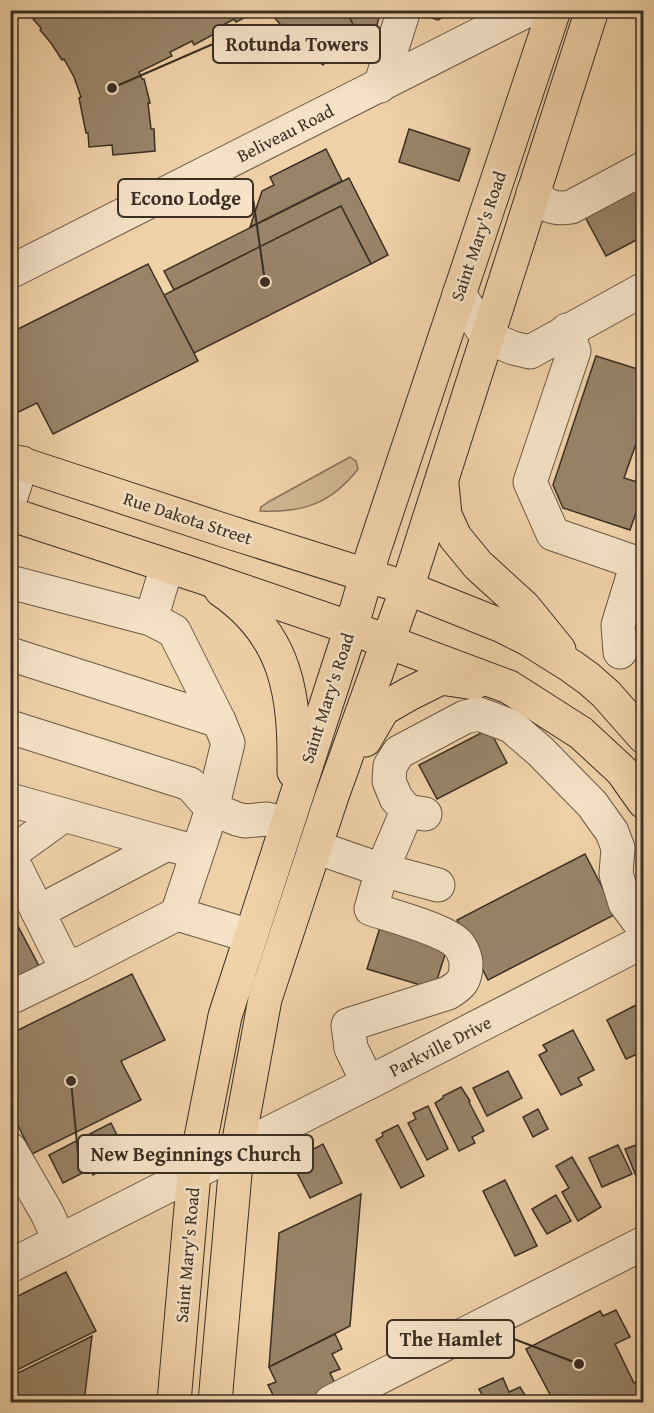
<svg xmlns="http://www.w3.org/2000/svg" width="654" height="1413" font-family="'Gentium Book Plus',serif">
  <rect width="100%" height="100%" fill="#f0d2a9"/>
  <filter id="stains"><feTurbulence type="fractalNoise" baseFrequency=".00333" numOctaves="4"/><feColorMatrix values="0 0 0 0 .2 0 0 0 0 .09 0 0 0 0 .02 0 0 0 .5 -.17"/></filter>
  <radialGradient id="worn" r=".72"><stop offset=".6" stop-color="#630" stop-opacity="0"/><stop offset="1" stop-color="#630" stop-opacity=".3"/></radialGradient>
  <path fill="#d1b692" stroke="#86725b" stroke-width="1.5" d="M350,457L356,461L358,469C331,504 302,513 260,511L261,507L270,501Z"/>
  <g fill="#998469" stroke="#3b2f24" stroke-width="1.5">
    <polygon points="41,10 108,11 260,10 236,22 234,19 214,30 216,33 194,45 192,41 170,52 172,56 139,72 142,79 144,79 150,103 148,103 151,129 154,129 155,151 113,155 112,145 89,147 88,133 86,133 79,98 81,97 74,77 64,59 62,60 51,43 40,30 41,28 33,19"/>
    <polygon points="272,10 357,10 350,18 355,27 352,30 353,31 323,65 307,51 308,49 290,31 288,33 271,14 273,12"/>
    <polygon points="357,10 381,10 377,25 357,33 350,18"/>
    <polygon points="417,10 456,10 438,20 416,13"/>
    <polygon points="409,129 470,149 459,181 399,162"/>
    <polygon points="326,149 342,181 250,227 262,191 274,185 270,177"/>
    <polygon points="349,178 388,255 371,264 341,206 174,290 164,271"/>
    <polygon points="639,184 644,191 644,236 606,256 583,213"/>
    <polygon points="341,206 371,264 194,353 164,295"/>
    <polygon points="148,264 198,361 53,434 37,403 10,416 10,333"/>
    <polygon points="596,356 644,371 644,421 624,478 644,484 644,490 630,530 563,508 553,485"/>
    <polygon points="489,729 507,763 437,799 419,765"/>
    <polygon points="585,854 616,914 488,980 457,920"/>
    <polygon points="10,911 39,966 10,982"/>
    <polygon points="382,921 449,942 434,989 367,969"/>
    <polygon points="132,974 165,1040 121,1061 141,1100 32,1154 10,1109 10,1034"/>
    <polygon points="640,1003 644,1009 644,1051 626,1059 607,1020"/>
    <polygon points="573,1030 594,1070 578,1078 582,1085 561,1095 539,1055 547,1051 543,1045"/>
    <polygon points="508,1071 522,1098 487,1116 473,1088"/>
    <polygon points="461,1087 470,1101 469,1102 484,1131 472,1137 475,1143 459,1151 435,1103 443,1098 443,1096"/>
    <polygon points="428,1106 448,1149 427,1160 408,1123 416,1119 413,1113"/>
    <polygon points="538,1109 548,1129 533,1137 523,1117"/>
    <polygon points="111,1123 127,1155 100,1168 98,1165 97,1165 100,1171 93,1175 90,1169 63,1183 49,1155"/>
    <polygon points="398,1125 424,1176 401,1188 376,1140 383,1136 382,1133"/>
    <polygon points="644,1142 644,1178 638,1181 625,1149"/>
    <polygon points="323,1144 342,1183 310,1198 291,1161"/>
    <polygon points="618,1145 632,1174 602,1187 589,1158"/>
    <polygon points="572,1157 601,1207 578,1221 562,1192 569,1188 556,1166"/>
    <polygon points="505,1180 537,1246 515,1256 483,1191"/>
    <polygon points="361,1194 350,1326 269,1367 279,1233"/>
    <polygon points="556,1195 571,1221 547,1234 532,1209"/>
    <polygon points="66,1272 96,1331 19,1369 10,1352 10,1300"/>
    <polygon points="616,1310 630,1337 615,1344 634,1383 644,1378 644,1402 554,1402 526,1349 600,1311 603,1316"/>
    <polygon points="335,1334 342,1349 332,1354 340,1369 330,1373 338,1389 310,1402 273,1402 276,1401 268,1385 276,1382 269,1367"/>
    <polygon points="92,1336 84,1402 10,1402 10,1377"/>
    <polygon points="503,1378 509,1392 520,1387 529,1402 486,1402 479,1389"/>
  </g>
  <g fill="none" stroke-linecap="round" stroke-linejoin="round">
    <g stroke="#685845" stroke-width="35">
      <g id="minor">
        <polyline points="380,86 404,10"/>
        <path d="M533,193C546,206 553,210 571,207L644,168"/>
        <polyline points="10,272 528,10"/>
        <polyline points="459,294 487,337 513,348 530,352 644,289"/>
        <polyline points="567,330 574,351 530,482 553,534 637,563 618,625 620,652"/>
        <polyline points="10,500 22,463"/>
        <polyline points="10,582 151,619 174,631 219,721 228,743 212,809 177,914"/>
        <polyline points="151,619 167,566"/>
        <polyline points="10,654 219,721"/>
        <polyline points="10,727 190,784 212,809 237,819 245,821 267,819 286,824"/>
        <polyline points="10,800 64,815"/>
        <polyline points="407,811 396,798 389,781 390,766 399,752 465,717 479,714 511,726 540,751 592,804 612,832 618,848 616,874 625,903 639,922 644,925"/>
        <polyline points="315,847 382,870 438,885"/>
        <polyline points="10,854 64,815 167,844"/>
        <polyline points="10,856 61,958 69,963 78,965 177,914 250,936"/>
        <polyline points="38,912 167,844 197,852"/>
        <polyline points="10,998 78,965"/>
        <path d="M368,1083L351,1048L348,1025L448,993C461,985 466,981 466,964C466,958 462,948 457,943C442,929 392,916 371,909L382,870L407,811L425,814"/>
        <polyline points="10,1149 47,1213 60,1241"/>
        <polyline points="10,1266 237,1151 267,1134 368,1083 644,941"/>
        <polyline points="331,1402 644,1243"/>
      </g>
    </g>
    <g stroke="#3b2f24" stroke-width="35">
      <g id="major">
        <polyline points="10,460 226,531 407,588 502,626 528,639 571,666 589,679 606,694 644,737"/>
        <polyline points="442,484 445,515 455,537 478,565 524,607 559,650"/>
        <polyline points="10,514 202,577 351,628 509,687 581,733 622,771 644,802"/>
        <path d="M221,590C288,636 295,696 294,772"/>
        <polyline points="365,740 383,709 409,694 441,678 474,683"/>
        <polyline points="174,1402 194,1173 225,1016 351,628 373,553 554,10"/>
        <polyline points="215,1402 237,1151 265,999 332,796 407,588 592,10"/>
      </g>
    </g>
    <use href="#minor" stroke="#f5e2c7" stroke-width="33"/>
    <use href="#major" stroke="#f0d2a9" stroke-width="33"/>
  </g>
  <g text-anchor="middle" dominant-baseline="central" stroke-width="5" stroke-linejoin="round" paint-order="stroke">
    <g font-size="18" fill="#3b2f24" stroke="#f5e2c7">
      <text transform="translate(285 133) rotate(-27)">Beliveau Road</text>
      <text transform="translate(478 236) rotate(-71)">Saint Mary's Road</text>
      <text transform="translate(188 518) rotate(18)">Rue Dakota Street</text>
      <text transform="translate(327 698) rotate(-72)">Saint Mary's Road</text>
      <text transform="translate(440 1046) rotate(-27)">Parkville Drive</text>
      <text transform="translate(187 1255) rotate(-85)">Saint Mary's Road</text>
    </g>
  </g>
  <path fill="none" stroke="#3b2f24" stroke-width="2" d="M112 88L213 44M265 282L253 198M71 1081L78 1154M579 1364L514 1339"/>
  <g fill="#3b2f24" stroke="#f5e2c7" stroke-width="2">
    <circle cx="112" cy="88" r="6"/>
    <circle cx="265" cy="282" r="6"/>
    <circle cx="71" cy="1081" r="6"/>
    <circle cx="579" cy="1364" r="6"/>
  </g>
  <g fill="#f5e2c7" stroke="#3b2f24" stroke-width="2">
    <rect x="213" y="25" width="167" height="38" rx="6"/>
    <rect x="118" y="179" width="135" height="38" rx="6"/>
    <rect x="78" y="1135" width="235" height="38" rx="6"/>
    <rect x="387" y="1320" width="127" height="38" rx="6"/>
  </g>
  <g font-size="20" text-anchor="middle" font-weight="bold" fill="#3b2f24">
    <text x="297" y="51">Rotunda Towers</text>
    <text x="186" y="205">Econo Lodge</text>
    <text x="196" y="1161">New Beginnings Church</text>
    <text x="451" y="1346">The Hamlet</text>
  </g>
  <rect width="654" height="1413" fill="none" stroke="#f0d2a9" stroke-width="36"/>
  <rect x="12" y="12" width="630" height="1389" fill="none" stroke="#3b2f24" stroke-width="3"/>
  <rect x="18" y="18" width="618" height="1377" fill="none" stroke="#3b2f24" stroke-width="1.5"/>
  <rect width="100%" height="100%" filter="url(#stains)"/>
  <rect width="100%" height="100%" fill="url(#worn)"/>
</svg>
